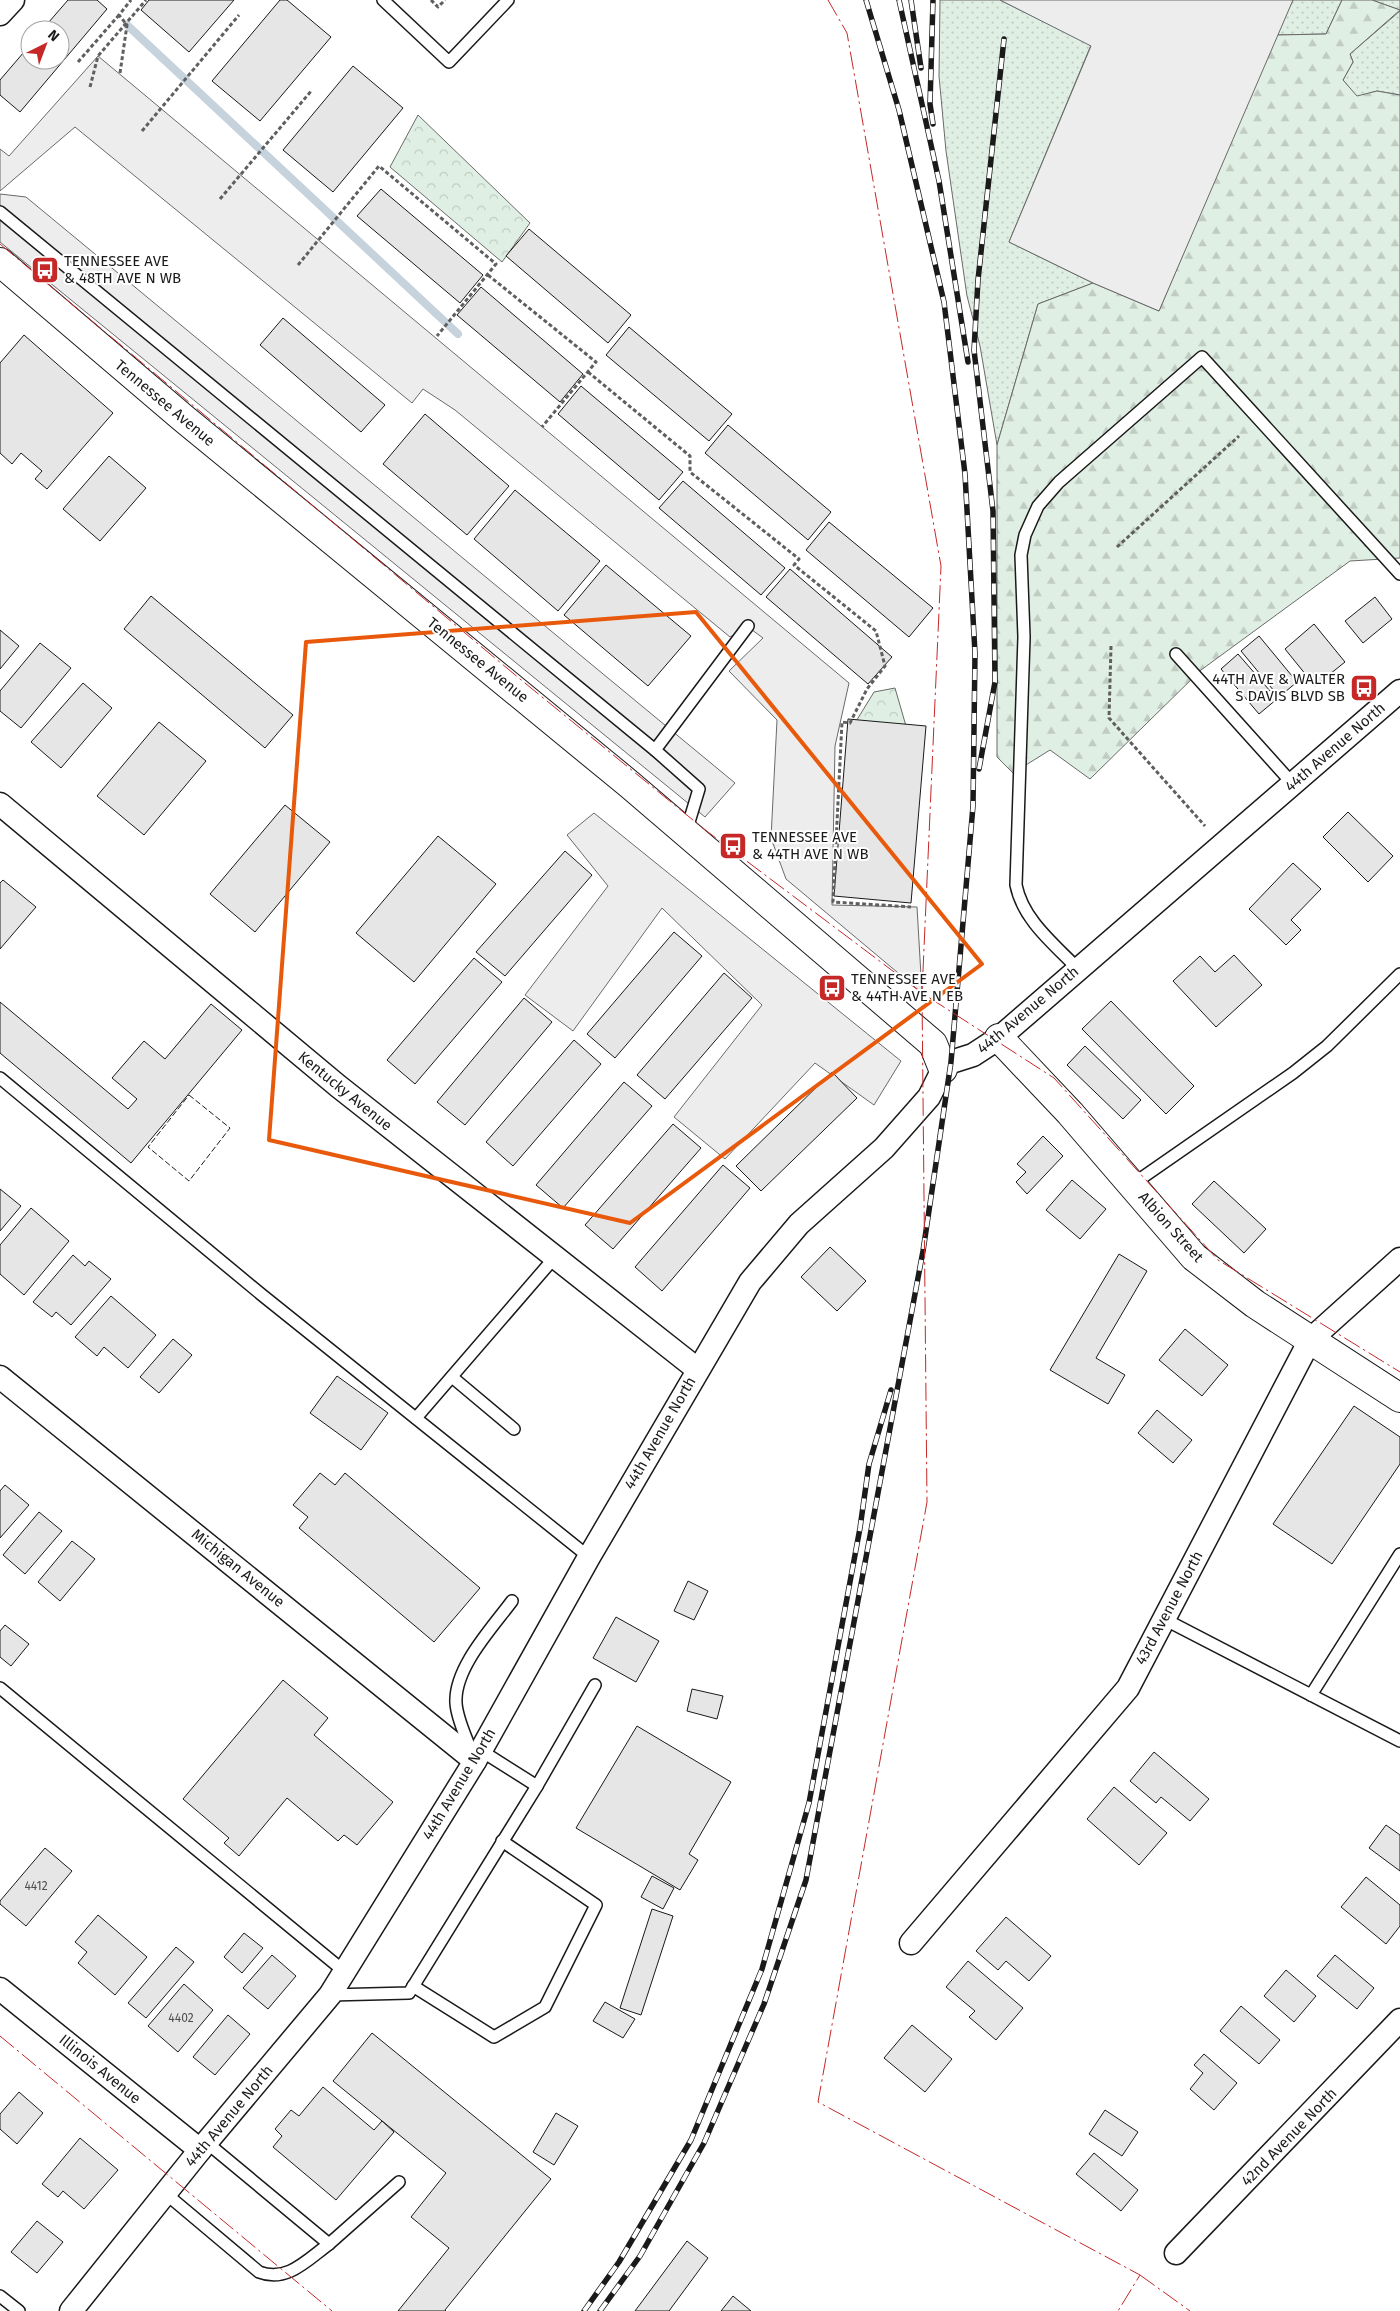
<svg xmlns="http://www.w3.org/2000/svg" width="1400" height="2311" font-family="'Fira Sans',sans-serif">
  <defs>
    <pattern id="grass-dots" width="8" height="8" patternUnits="userSpaceOnUse" patternTransform="scale(1.25)"><rect width="8" height="8" fill="#e0efe3"/><path d="M2 2h.1M6 6h.1" fill="none" stroke="#c0ccc2" stroke-width="1.8" stroke-linecap="round"/></pattern>
    <pattern id="forest-firs" width="22" height="20" patternUnits="userSpaceOnUse" patternTransform="scale(1.25)"><rect width="22" height="20" fill="#e0efe3"/><path d="M5 1l3.5 6h-7zM16 11l3.5 6h-7z" fill="#c0ccc2"/></pattern>
    <pattern id="park-crowns" width="20" height="18" patternUnits="userSpaceOnUse" patternTransform="scale(1.25)"><rect width="20" height="18" fill="#e0efe3"/><path d="M2 6a3 3 0 1 1 6 0M12 15a3 3 0 1 1 6 0" fill="none" stroke="#c0ccc2"/></pattern>
  </defs>
  <rect width="100%" height="100%" fill="#fff"/>
  <g fill="url(#grass-dots)" stroke="#6a6a6a">
    <polygon points="940,0 1000,0 1091,45 1009,242 1093,283 1038,304 997,445 980,346 967,296 946,151 939,76"/>
    <polygon points="1293,0 1342,0 1326,34 1276,35"/>
    <polygon points="1372,0 1400,0 1400,10"/>
    <polygon points="1400,11 1400,95 1377,91 1357,97 1343,80 1353,62 1350,54"/>
  </g>
  <polygon fill="url(#forest-firs)" stroke="#6a6a6a" points="1342,0 1372,0 1400,10 1350,54 1353,62 1343,80 1357,96 1377,91 1400,95 1400,558 1350,561 1201,670 1090,779 1050,750 1013,773 997,757 997,445 1038,304 1093,283 1159,311 1276,35 1326,34"/>
  <g fill="url(#park-crowns)" stroke="#6a6a6a">
    <polygon points="418,115 530,223 502,262 390,167"/>
    <polygon points="895,688 906,726 855,723 874,692"/>
  </g>
  <g fill="#ededed" stroke="#6a6a6a">
    <polygon points="1000,0 1293,0 1159,311 1093,283 1009,242 1091,46"/>
    <polygon points="98,56 849,683 835,746 832,905 917,907 922,993 786,879 771,838 777,720 729,671 763,638 748,627 730,637 455,410 423,389 412,403 75,127 0,191 0,149 9,156"/>
    <polygon points="0,194 26,197 735,783 705,817 0,242"/>
    <polygon points="594,813 901,1061 874,1105 815,1063 725,1159 674,1117 762,1005 662,908 573,1031 525,995 608,886 567,835"/>
  </g>
  <g fill="none" stroke-linecap="round" stroke-linejoin="round">
    <polyline stroke="#c6d2dc" stroke-width="8" points="127,25 458,334"/>
  </g>
  <g fill="#e6e6e6" stroke="#1a1a1a">
    <polygon points="68,0 97,0 107,9 20,112 0,95 0,80 30,45 30,60 60,60 60,30 42,30"/>
    <polygon points="149,0 234,0 189,52 141,10"/>
    <polygon points="280,0 287,0 331,37 260,121 212,81"/>
    <polygon points="353,66 403,108 333,192 283,150"/>
    <polygon points="381,189 483,275 460,303 357,216"/>
    <polygon points="529,229 631,315 608,343 506,256"/>
    <polygon points="481,287 583,374 560,402 457,315"/>
    <polygon points="283,318 385,405 361,432 260,345"/>
    <polygon points="629,327 732,414 709,441 606,355"/>
    <polygon points="24,335 113,413 47,489 35,479 42,471 21,453 12,464 0,453 0,363"/>
    <polygon points="581,386 683,472 659,500 558,414"/>
    <polygon points="425,414 509,486 467,535 383,464"/>
    <polygon points="728,425 831,512 808,540 705,453"/>
    <polygon points="109,456 146,488 100,541 63,509"/>
    <polygon points="683,481 785,568 761,595 659,508"/>
    <polygon points="515,490 600,561 558,611 474,539"/>
    <polygon points="829,522 933,608 909,637 806,550"/>
    <polygon points="606,565 691,636 648,686 564,615"/>
    <polygon points="790,569 892,657 868,684 766,597"/>
    <polygon points="151,596 293,715 265,748 124,629"/>
    <polygon points="1375,597 1392,619 1363,643 1345,621"/>
    <polygon points="1314,624 1345,662 1315,686 1285,649"/>
    <polygon points="0,630 19,646 0,669"/>
    <polygon points="1259,636 1297,682 1279,697 1241,651"/>
    <polygon points="40,643 71,668 21,728 0,711 0,691"/>
    <polygon points="1238,654 1277,699 1259,714 1221,669"/>
    <polygon points="83,683 112,708 61,768 31,742"/>
    <polygon points="848,719 926,726 911,903 834,896"/>
    <polygon points="159,722 206,761 144,835 97,796"/>
    <polygon points="285,805 330,842 255,932 210,894"/>
    <polygon points="1348,812 1393,856 1368,882 1323,837"/>
    <polygon points="438,836 496,884 414,982 356,933"/>
    <polygon points="565,851 592,875 505,976 476,952"/>
    <polygon points="1293,863 1321,889 1291,920 1301,930 1286,945 1249,909"/>
    <polygon points="3,880 36,907 0,949 0,883"/>
    <polygon points="674,932 702,956 615,1058 587,1034"/>
    <polygon points="1234,955 1262,985 1216,1027 1173,981 1200,956 1215,972"/>
    <polygon points="474,958 502,982 415,1084 387,1060"/>
    <polygon points="724,973 752,998 665,1099 637,1075"/>
    <polygon points="524,998 552,1022 465,1125 437,1102"/>
    <polygon points="1111,1001 1194,1086 1166,1114 1082,1029"/>
    <polygon points="0,1002 128,1109 137,1099 112,1078 144,1041 165,1059 211,1004 242,1030 131,1163 0,1053"/>
    <polygon points="574,1040 601,1064 513,1166 486,1142"/>
    <polygon points="1085,1046 1141,1100 1123,1119 1067,1065"/>
    <polygon points="832,1072 857,1098 761,1191 736,1166"/>
    <polygon points="624,1082 652,1106 563,1208 536,1185"/>
    <polygon points="673,1124 701,1148 613,1249 585,1225"/>
    <polygon points="1043,1136 1063,1156 1027,1194 1016,1182 1026,1172 1017,1164"/>
    <polygon points="723,1165 750,1188 662,1291 635,1267"/>
    <polygon points="1072,1180 1106,1209 1080,1239 1046,1210"/>
    <polygon points="1214,1181 1266,1229 1244,1253 1192,1204"/>
    <polygon points="0,1189 21,1206 0,1231"/>
    <polygon points="31,1208 69,1241 24,1295 0,1274 0,1245"/>
    <polygon points="830,1247 866,1281 837,1311 801,1277"/>
    <polygon points="1119,1254 1147,1271 1096,1358 1125,1375 1108,1404 1050,1370"/>
    <polygon points="73,1255 85,1266 89,1261 111,1279 71,1325 56,1312 52,1317 33,1302"/>
    <polygon points="111,1296 156,1335 128,1368 104,1347 97,1356 75,1337"/>
    <polygon points="1185,1329 1228,1365 1202,1396 1159,1360"/>
    <polygon points="173,1339 192,1355 159,1393 140,1377"/>
    <polygon points="337,1376 388,1413 361,1450 310,1413"/>
    <polygon points="1354,1406 1400,1437 1400,1464 1332,1564 1273,1524"/>
    <polygon points="1157,1410 1192,1440 1173,1463 1138,1433"/>
    <polygon points="320,1473 335,1485 345,1473 480,1588 434,1642 299,1528 308,1517 293,1505"/>
    <polygon points="5,1485 29,1505 0,1538 0,1491"/>
    <polygon points="39,1512 62,1531 25,1574 3,1555"/>
    <polygon points="72,1541 95,1559 60,1601 38,1582"/>
    <polygon points="688,1581 708,1591 694,1620 674,1611"/>
    <polygon points="616,1617 659,1641 636,1682 593,1658"/>
    <polygon points="5,1625 29,1644 11,1666 0,1657 0,1631"/>
    <polygon points="283,1680 328,1718 314,1735 393,1802 357,1845 344,1835 338,1841 287,1798 239,1856 224,1843 229,1838 183,1799"/>
    <polygon points="692,1689 723,1696 717,1719 687,1711"/>
    <polygon points="637,1726 731,1782 689,1854 698,1860 680,1890 576,1828"/>
    <polygon points="1154,1752 1209,1799 1190,1821 1161,1797 1156,1803 1130,1781"/>
    <polygon points="1114,1787 1167,1833 1139,1865 1087,1819"/>
    <polygon points="1386,1825 1400,1835 1400,1871 1369,1848"/>
    <polygon points="45,1848 72,1871 26,1926 0,1904 0,1901"/>
    <polygon points="652,1876 674,1888 663,1909 641,1897"/>
    <polygon points="1366,1877 1400,1905 1400,1926 1386,1944 1341,1907"/>
    <polygon points="652,1909 673,1916 641,2015 620,2008"/>
    <polygon points="98,1915 147,1957 115,1995 78,1963 87,1952 75,1942"/>
    <polygon points="1006,1917 1051,1956 1029,1981 1006,1961 998,1970 976,1951"/>
    <polygon points="244,1933 263,1948 242,1973 224,1957"/>
    <polygon points="176,1947 194,1962 146,2018 128,2003"/>
    <polygon points="272,1955 296,1976 268,2009 243,1988"/>
    <polygon points="1335,1955 1374,1988 1357,2009 1317,1976"/>
    <polygon points="968,1961 1023,2008 996,2040 969,2017 975,2011 946,1987"/>
    <polygon points="1286,1970 1316,1996 1294,2022 1264,1996"/>
    <polygon points="184,1984 213,2010 178,2052 148,2026"/>
    <polygon points="605,2002 635,2019 623,2038 593,2021"/>
    <polygon points="1241,2006 1280,2040 1259,2064 1220,2031"/>
    <polygon points="228,2015 250,2034 215,2075 193,2057"/>
    <polygon points="912,2025 952,2059 925,2092 884,2058"/>
    <polygon points="372,2033 551,2179 445,2310 446,2311 398,2311 449,2248 411,2217 446,2173 333,2081"/>
    <polygon points="1204,2054 1237,2083 1214,2110 1190,2089 1203,2073 1194,2065"/>
    <polygon points="323,2087 374,2130 382,2121 394,2132 336,2200 273,2147 282,2136 275,2129 291,2110 299,2116"/>
    <polygon points="19,2092 43,2113 17,2144 0,2129 0,2114"/>
    <polygon points="1105,2110 1138,2132 1122,2156 1089,2134"/>
    <polygon points="556,2113 578,2126 554,2165 533,2152"/>
    <polygon points="80,2138 118,2170 84,2209 63,2191 58,2197 42,2184"/>
    <polygon points="1094,2153 1138,2190 1121,2211 1076,2174"/>
    <polygon points="37,2221 63,2242 37,2273 11,2252"/>
    <polygon points="687,2241 708,2258 669,2311 635,2311"/>
    <polygon points="733,2296 751,2311 721,2311"/>
  </g>
  <g fill="none" stroke-linecap="round" stroke-linejoin="round">
    <g stroke="#1a1a1a" stroke-width="14">
      <g id="lane">
        <polyline points="383,0 449,62 508,0"/>
        <polyline points="0,212 655,750 748,626"/>
        <polyline points="1176,654 1292,783"/>
        <polyline points="655,750 699,789 686,832"/>
        <path d="M1078,969C1054,944 1023,920 1016,885L1024,637L1021,555L1025,535L1038,506L1059,482L1202,357L1400,574"/>
        <polyline points="0,1078 262,1295 589,1557"/>
        <polyline points="1133,1184 1293,1073 1327,1046 1400,974"/>
        <polyline points="452,1377 514,1429"/>
        <polyline points="416,1418 555,1257"/>
        <polyline points="1164,1619 1400,1741"/>
        <polyline points="0,1688 345,1972"/>
        <polyline points="1311,1695 1400,1554"/>
        <polyline points="480,1750 537,1786"/>
        <path d="M472,1754C467,1738 457,1720 456,1703C454,1668 492,1628 512,1601"/>
        <polyline points="413,1986 494,2037 545,2007 596,1905 502,1841"/>
        <polyline points="330,1995 409,1993 537,1786 595,1685"/>
        <polyline points="206,2142 329,2244 399,2182"/>
        <path d="M165,2193L259,2272C287,2283 307,2260 329,2244"/>
        <polyline points="0,2296 19,2311"/>
      </g>
    </g>
    <g stroke="#1a1a1a" stroke-width="25">
      <g id="street">
        <polyline points="0,14 13,0"/>
        <polyline points="0,804 338,1086 697,1369"/>
        <polyline points="0,1377 475,1761"/>
        <polyline points="911,1943 1128,1688 1310,1340 1400,1259"/>
        <polyline points="0,1989 200,2150"/>
        <polyline points="1176,2253 1400,2020"/>
        <polyline points="71,2311 200,2150 330,1995 475,1761 589,1557 750,1282 799,1224 884,1148 929,1097 943,1069 951,1062 973,1055 999,1038 1400,691"/>
      </g>
    </g>
    <g stroke="#1a1a1a" stroke-width="30">
      <g id="secondary">
        <polyline points="0,262 183,418 629,784 933,1044 943,1069"/>
        <polyline points="999,1038 1070,1113 1194,1257 1255,1304 1400,1398"/>
      </g>
    </g>
    <g stroke="#5f5f5f" stroke-width="3" stroke-dasharray="4 2.5" stroke-linecap="butt">
      <polyline points="431,0 438,7 445,0"/>
      <polyline points="78,62 119,15"/>
      <polyline points="120,73 127,25 119,15 131,0"/>
      <polyline points="90,87 98,56 146,0"/>
      <polyline points="142,131 239,15"/>
      <polyline points="220,199 312,90"/>
      <polyline points="298,265 379,166 496,264 437,336"/>
      <polyline points="488,275 596,362 542,427"/>
      <polyline points="588,372 690,456 690,472 799,559 794,565 876,631 885,666 867,689 850,723 842,722 833,902 911,907"/>
      <polyline points="1117,547 1239,436"/>
      <polyline points="1111,646 1109,718 1205,826"/>
    </g>
    <use href="#lane" stroke="#fff" stroke-width="11"/>
    <use href="#street" stroke="#fff" stroke-width="22"/>
    <use href="#secondary" stroke="#fff" stroke-width="28"/>
    <g stroke="#1a1a1a" stroke-width="5.5">
      <g id="rail">
        <polyline points="899,0 939,181 968,362"/>
        <polyline points="911,0 921,68"/>
        <polyline points="933,124 930,104 933,0"/>
        <polyline points="979,769 995,682 993,511 974,350 978,280 1004,39"/>
        <polyline points="584,2311 619,2262 691,2140 762,1969 809,1803 860,1528 869,1464 891,1390"/>
        <polyline points="600,2311 640,2256 704,2143 764,2004 806,1880 923,1251 951,1062 973,806 975,653 965,474 944,302 899,110 866,0"/>
      </g>
    </g>
    <use href="#rail" stroke="#fff" stroke-width="4" stroke-dasharray="11" stroke-linecap="butt"/>
    <polygon stroke="#1a1a1a" stroke-width="1" stroke-dasharray="6 2.5" stroke-linecap="butt" points="189,1095 230,1128 189,1181 148,1147"/>
    <g stroke="#c62828" stroke-width="1" stroke-dasharray="18 4 2.5 4" stroke-linecap="butt">
      <polyline points="828,0 847,33 941,566 922,993 927,1502 818,2102 1140,2275 1118,2311"/>
      <polyline points="0,244 520,679 704,829 922,993 1054,1078 1218,1260 1400,1372"/>
      <polyline points="0,2036 332,2311"/>
      <polyline points="1140,2275 1190,2311"/>
    </g>
  </g>
  <path fill="none" stroke="#e8590c" stroke-width="4" stroke-linejoin="round" d="M696,612L982,964L630,1223L269,1140L306,642Z"/>
  <defs>
    <g id="bus-square" transform="scale(1.4375)"><rect x="-9" y="-9" width="18" height="18" rx="4" fill="#c62828" stroke="#fff"/><path d="M-5-6H5V4H4V6H2V4H-2V6H-4V4H-5ZM-3.5-4V0h7V-4ZM-3.5 1.2v1.5H-2V1.2ZM2 1.2v1.5H3.5V1.2Z" fill="#fff"/></g>
  </defs>
  <g fill-rule="evenodd">
    <use href="#bus-square" x="45" y="270"/>
    <use href="#bus-square" x="1364" y="688"/>
    <use href="#bus-square" x="733" y="846"/>
    <use href="#bus-square" x="832" y="988"/>
  </g>
  <g text-anchor="middle" dominant-baseline="central" stroke-width="4" stroke-linejoin="round" paint-order="stroke">
    <g font-size="12" fill="#4d4d4d">
      <text x="36" y="1886">4412</text>
      <text x="181" y="2018">4402</text>
    </g>
    <g font-size="15" fill="#1a1a1a" stroke="#fff" text-anchor="start">
      <text x="64" y="261">TENNESSEE AVE<tspan x="64" dy="17">&amp; 48TH AVE N WB</tspan></text>
      <text x="1345" y="679" text-anchor="end">44TH AVE &amp; WALTER<tspan x="1345" dy="17">S DAVIS BLVD SB</tspan></text>
      <text x="752" y="837">TENNESSEE AVE<tspan x="752" dy="17">&amp; 44TH AVE N WB</tspan></text>
      <text x="851" y="979">TENNESSEE AVE<tspan x="851" dy="17">&amp; 44TH AVE N EB</tspan></text>
    </g>
    <g font-size="15" fill="#1a1a1a" stroke="#fff">
      <text transform="translate(165 403) rotate(40)">Tennessee Avenue</text>
      <text transform="translate(478 660) rotate(39)">Tennessee Avenue</text>
      <text transform="translate(1335 747) rotate(-41)">44th Avenue North</text>
      <text transform="translate(1028 1010) rotate(-40)">44th Avenue North</text>
      <text transform="translate(345 1091) rotate(39)">Kentucky Avenue</text>
      <text transform="translate(1171 1227) rotate(48)">Albion Street</text>
      <text transform="translate(660 1433) rotate(-60)">44th Avenue North</text>
      <text transform="translate(238 1568) rotate(39)">Michigan Avenue</text>
      <text transform="translate(1169 1608) rotate(-62)">43rd Avenue North</text>
      <text transform="translate(459 1784) rotate(-59)">44th Avenue North</text>
      <text transform="translate(100 2069) rotate(39)">Illinois Avenue</text>
      <text transform="translate(229 2116) rotate(-50)">44th Avenue North</text>
      <text transform="translate(1289 2137) rotate(-46)">42nd Avenue North</text>
    </g>
  </g>
  <g transform="translate(45 45) rotate(42)"><circle r="24" fill="#ffffff" stroke="#a3a3a3"/>
  <path d="M0-4L9 19L0 12L-9 19Z" fill="#c62828"/>
  <text y="-8" font-size="14" font-weight="bold" text-anchor="middle" fill="#1a1a1a">N</text>
  </g>
</svg>
